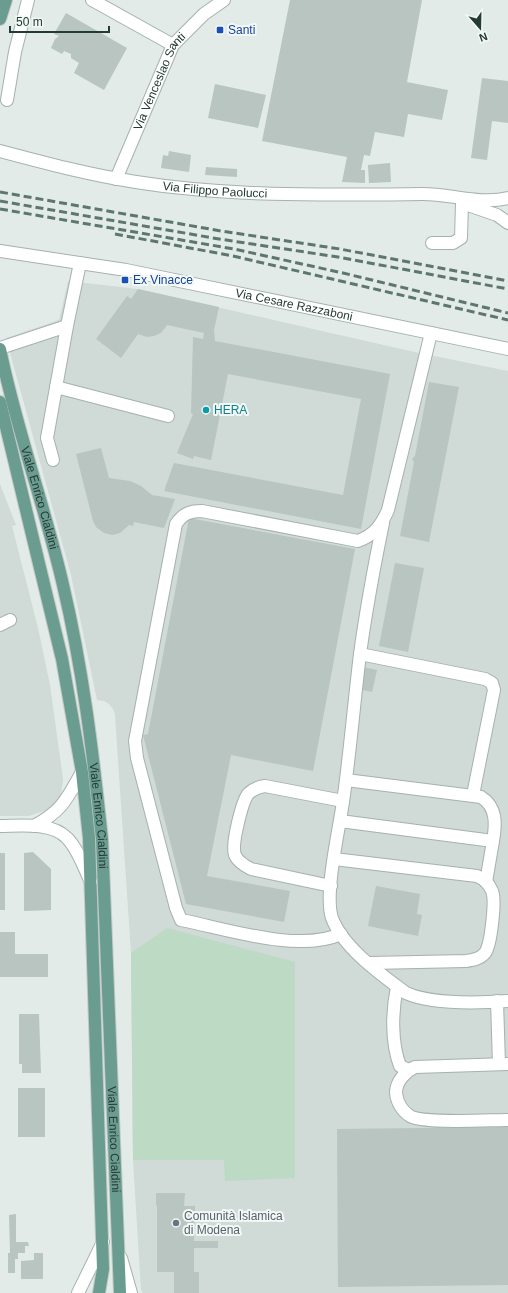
<svg xmlns="http://www.w3.org/2000/svg" width="508" height="1293" font-family="Helvetica,sans-serif">
  <rect width="100%" height="100%" fill="#e2ebe7"/>
  <g fill="#d0dad6">
    <polygon points="68,281 138,289 410,351 508,371 508,1293 143,1293 141,1290 133,1160 131,953 115,715 113,709 109,704 104,701 97,700 71,575 6,338 59,320"/>
    <polygon points="0,484 16,525 12,526 38,628 50,685 63,779 61,795 53,805 44,811 29,816 0,816"/>
  </g>
  <polygon fill="#bddac5" points="167,928 295,962 295,1178 225,1181 224,1160 133,1160 131,953"/>
  <g fill="#b8c5c0">
    <polygon points="290,0 422,0 407,82 448,90 442,120 408,114 404,137 375,132 370,156 364,155 361,170 365,170 365,183 342,182 347,157 262,141"/>
    <polygon points="66,13 127,48 104,90 74,73 79,63 71,58 71,54 64,51 62,54 51,48 55,39 59,36 54,34"/>
    <polygon points="482,78 508,81 508,123 492,121 487,160 471,158"/>
    <polygon points="215,84 266,95 258,128 208,118"/>
    <polygon points="169,151 191,155 189,172 161,168 163,155 168,156"/>
    <polygon points="390,163 391,182 369,183 368,165"/>
    <polygon points="206,167 237,169 237,177 205,175"/>
    <polygon points="138,289 219,307 214,330 215,341 390,374 361,529 164,491 174,463 343,495 361,399 228,374 211,460 194,456 193,459 177,453 193,414 191,413 193,337 203,339 204,333 167,325 161,333 154,336 147,337 138,334 121,358 96,339 127,296 131,299"/>
    <polygon points="429,382 459,387 429,542 400,536 414,462 412,459 415,456"/>
    <polygon points="101,448 109,478 130,481 141,486 152,495 175,499 164,528 134,522 133,526 129,525 120,533 113,535 104,533 96,527 93,521 76,454"/>
    <polygon points="189,518 355,549 313,771 231,755 207,876 290,891 284,922 186,904 143,735 148,734"/>
    <polygon points="395,563 424,568 408,652 379,646"/>
    <polygon points="363,667 377,670 372,692 358,689"/>
    <polygon points="33,852 51,869 51,910 24,911 24,853"/>
    <rect x="0" y="853" width="5" height="57"/>
    <polygon points="376,886 420,894 417,914 422,915 418,936 368,926"/>
    <polygon points="0,932 15,932 15,954 48,954 48,977 0,977"/>
    <polygon points="19,1014 39,1014 41,1073 22,1073 22,1064 19,1064"/>
    <rect x="18" y="1088" width="27" height="49"/>
    <polygon points="508,1127 508,1285 338,1287 337,1129"/>
    <polygon points="156,1193 185,1193 184,1206 195,1206 194,1241 218,1241 218,1248 194,1248 194,1272 199,1272 199,1293 174,1293 174,1272 157,1272 157,1205 156,1206"/>
    <polygon points="16,1214 16,1242 28,1242 29,1246 25,1246 25,1253 18,1253 18,1259 15,1259 15,1273 8,1273 8,1253 10,1253 9,1215"/>
    <polygon points="34,1253 43,1253 43,1279 21,1279 21,1261 34,1260"/>
  </g>
  <g fill="none" stroke-linecap="round" stroke-linejoin="round">
    <g stroke="#a5b2ae" stroke-width="14">
      <g id="minor">
        <polyline points="92,0 173,45"/>
        <polyline points="7,100 15,52 28,0"/>
        <path id="s1" d="M0,151C45,163 90,175 136,182C231,197 328,195 423,194C451,194 481,205 508,198"/>
        <path id="s2" d="M116,179L173,45L204,14L224,0"/>
        <polyline points="462,203 497,215 508,223"/>
        <polyline points="432,243 453,243 461,238 462,203"/>
        <path id="s3" d="M0,251L126,270L508,349"/>
        <polyline points="0,348 67,326"/>
        <polyline points="56,387 168,416"/>
        <polyline points="53,460 47,438 67,326 80,263"/>
        <path d="M383,523C374,567 366,610 360,654C354,703 350,753 343,802C339,830 324,894 332,918C343,948 382,975 406,993C433,1005 479,1003 508,1001"/>
        <polyline points="0,625 10,620"/>
        <polyline points="360,654 485,679 492,683 494,690 473,795"/>
        <path d="M340,821L493,841C496,824 497,807 481,797L346,780"/>
        <path d="M0,826C20,826 52,822 67,838C78,849 84,868 91,882"/>
        <path d="M34,826C63,810 66,800 82,772"/>
        <path d="M334,859L477,876C484,879 489,883 492,891C496,900 491,945 485,953C480,959 473,960 466,961L370,963"/>
        <polyline points="486,882 493,841"/>
        <path d="M331,886L251,869C245,866 238,862 235,855C231,845 242,802 248,794C253,789 258,787 265,786L343,801"/>
        <path d="M341,934C298,953 227,929 181,920L176,908L137,758L135,741L176,524C183,514 189,511 202,511L358,541C374,535 381,526 388,510L431,333"/>
        <path d="M397,987C392,1011 391,1042 400,1066L409,1070"/>
        <polyline points="497,1001 499,1064"/>
        <path d="M508,1064L415,1067C406,1071 396,1081 396,1093C397,1102 402,1111 410,1116C423,1124 489,1120 508,1120"/>
        <polyline points="121,1258 131,1293"/>
        <polyline points="78,1293 103,1242"/>
      </g>
    </g>
    <g stroke="#c2c8c6" stroke-width="14">
      <g id="major">
        <polyline points="0,19 6,0"/>
        <path id="s4" d="M0,349C16,429 45,506 63,585C83,669 93,754 102,839L120,1293"/>
        <polyline points="0,402 62,659 82,772 89,838 103,1269 99,1293"/>
      </g>
    </g>
    <use href="#minor" stroke="#fff" stroke-width="12"/>
    <use href="#major" stroke="#6b9c90" stroke-width="12"/>
    <g stroke="#5e7670" stroke-width="3" stroke-dasharray="8 4" stroke-linecap="butt">
      <polyline points="0,192 221,231 340,249 508,281"/>
      <polyline points="0,201 219,239 338,257 508,289"/>
      <polyline points="0,209 234,249 343,273 508,313"/>
      <polyline points="115,234 233,256 508,320"/>
    </g>
  </g>
  <g fill="#1a4fb4" stroke="#f2f8f5" stroke-width="1.5">
    <rect x="216" y="26" width="8" height="8" rx="2"/>
    <rect x="121" y="276" width="8" height="8" rx="2"/>
  </g>
  <circle fill="#0f9aa8" stroke="#f2f8f5" stroke-width="1.5" cx="206" cy="410" r="4"/>
  <circle fill="#6b7280" stroke="#f2f8f5" stroke-width="1.5" cx="176" cy="1223" r="4"/>
  <g text-anchor="middle" dominant-baseline="central" stroke-width="4" stroke-linejoin="round" paint-order="stroke">
    <g font-size="12" fill="#164399" stroke="#f2f8f5" text-anchor="start">
      <text x="228" y="30">Santi</text>
      <text x="133" y="280">Ex Vinacce</text>
    </g>
    <g font-size="12" fill="#243a34" stroke="#f2f8f5">
      <text stroke="none"><textPath href="#s2" startOffset="107">Via Venceslao Santi</textPath></text>
      <text stroke="none"><textPath href="#s1" startOffset="219">Via Filippo Paolucci</textPath></text>
      <text stroke="none"><textPath href="#s3" startOffset="299">Via Cesare Razzaboni</textPath></text>
      <text stroke="none"><textPath href="#s4" startOffset="154">Viale Enrico Cialdini</textPath></text>
      <text stroke="none"><textPath href="#s4" startOffset="478">Viale Enrico Cialdini</textPath></text>
      <text stroke="none"><textPath href="#s4" startOffset="802">Viale Enrico Cialdini</textPath></text>
    </g>
    <g font-size="12" fill="#0d838f" stroke="#f2f8f5" text-anchor="start">
      <text x="214" y="410">HERA</text>
    </g>
    <g font-size="12" fill="#5b616d" stroke="#f2f8f5" text-anchor="start">
      <text x="184" y="1216">Comunità Islamica<tspan x="184" dy="14">di Modena</tspan></text>
    </g>
  </g>
  <g transform="translate(480 28) rotate(160)" stroke="#f2f8f5" stroke-width="3" paint-order="stroke">
  <path d="M0-3L7 15L0 10L-7 15Z" fill="#243a34"/>
  <text y="-6" font-size="11" font-weight="bold" text-anchor="middle" fill="#243a34">N</text>
  </g>
  <path d="M10 26v6h99v-6" fill="none" stroke="#243a34" stroke-width="2"/>
  <text x="16" y="26" font-size="12" fill="#243a34" stroke="#f2f8f5" stroke-width="3" paint-order="stroke">50 m</text>
</svg>
